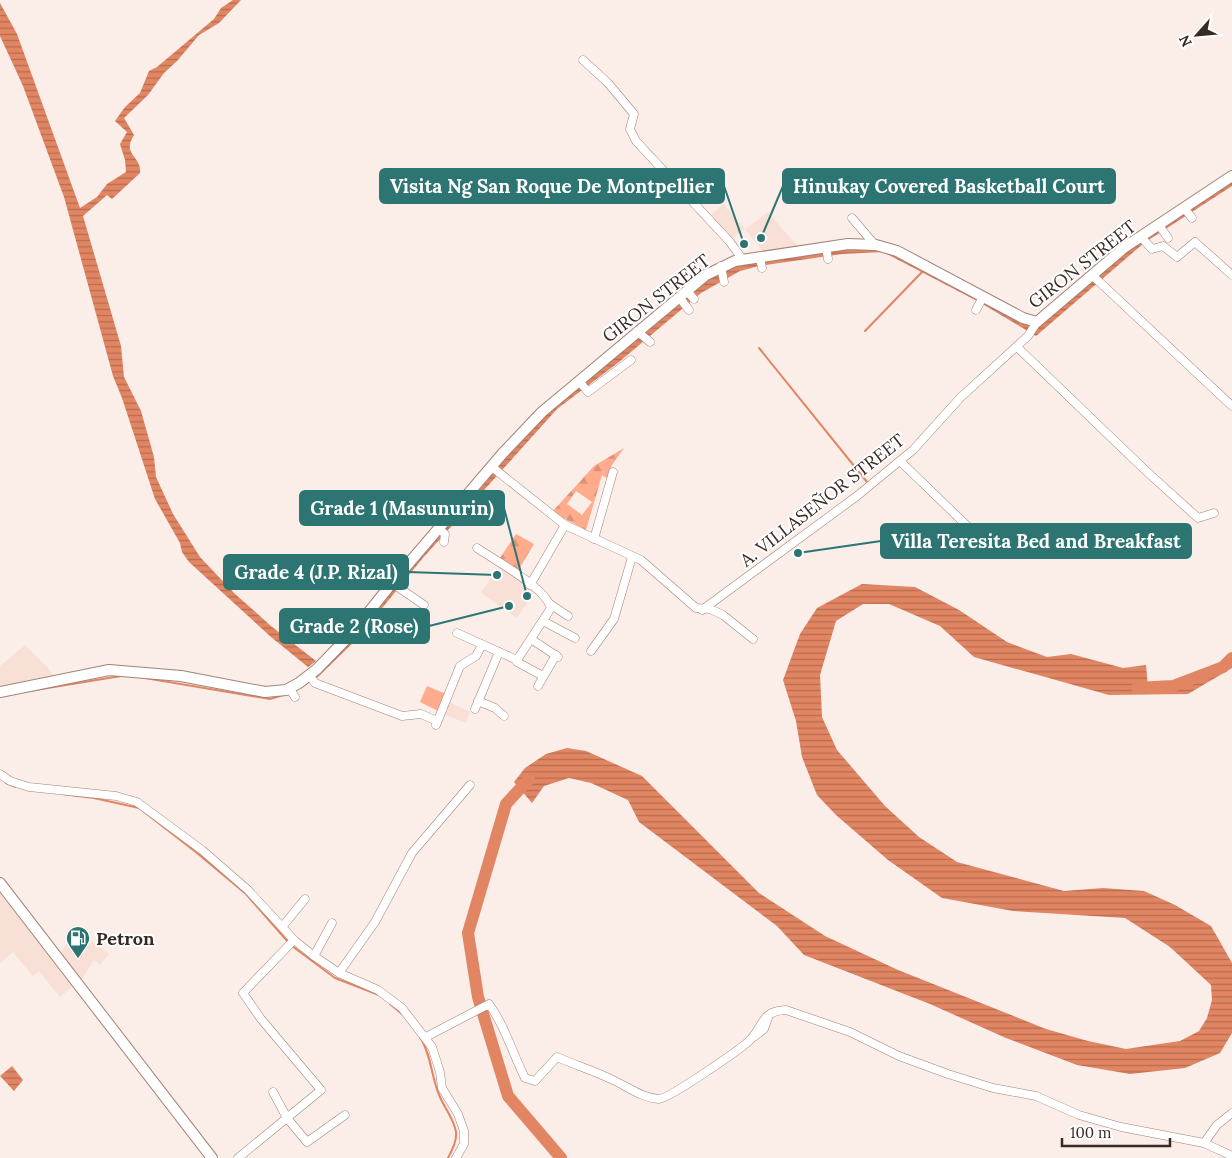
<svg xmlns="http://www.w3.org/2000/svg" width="1232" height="1158" font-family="Lora,serif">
  <defs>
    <pattern id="forest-firs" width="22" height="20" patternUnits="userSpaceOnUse" patternTransform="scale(1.25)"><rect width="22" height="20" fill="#ffab8c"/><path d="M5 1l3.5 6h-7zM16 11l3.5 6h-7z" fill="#db9379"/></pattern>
    <pattern id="water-rules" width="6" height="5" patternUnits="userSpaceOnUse" patternTransform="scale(1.25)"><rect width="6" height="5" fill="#e18562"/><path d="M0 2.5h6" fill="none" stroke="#b76d51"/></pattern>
  </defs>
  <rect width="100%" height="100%" fill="#fbede8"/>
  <g fill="#f9e0d6">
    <polygon points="723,204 745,229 768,212 800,249 764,253 745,229 731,239 711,215"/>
    <polygon points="499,566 536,590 517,618 481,593"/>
    <polygon points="25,645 48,668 53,676 0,687 0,666"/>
    <polygon points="449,702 470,712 466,723 443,714"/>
    <polygon points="0,891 74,985 60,997 39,971 33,976 13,952 0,963"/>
    <polygon points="76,930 109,954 100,965 94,960 80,982 59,955"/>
  </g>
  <g fill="url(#forest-firs)" fill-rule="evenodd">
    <path d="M624,448L612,465L608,479L602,475L586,530L552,512L594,466ZM576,491L592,502L582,515L567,504Z"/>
    <polygon points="516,534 534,544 516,574 498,561"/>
  </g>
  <polygon fill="#ffab8c" points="427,686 446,694 438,711 420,702"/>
  <g fill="url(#water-rules)">
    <path d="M233,0H241L219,23L199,35L177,61L164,73L148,95L124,118L134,135C121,155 142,156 140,173L112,199L107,195L83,216L121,346L124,377L141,411L154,457L156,477L173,514L200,557L234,593L271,626L316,661L308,667L271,637L189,562L182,552L180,543L155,499L122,398L113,376L64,197L23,86L0,36V3L17,34L80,208L97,197L107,184L126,172L125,160L120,144L127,132L115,121L125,107L140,93L149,71L157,67L214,19L221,8Z"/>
    <polygon points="1232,181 1232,186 1144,243 1036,336 979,302 883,252 842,254 759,266 740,271 701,293 619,362 557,409 422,559 357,639 320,675 317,678 315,675 403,577 536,422 696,287 731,264 798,254 865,247 894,255 1029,325 1036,327 1139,241"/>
    <path d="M862,584L915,587L959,610L1007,642L1047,657L1071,654L1123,668L1146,665L1148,687C1176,686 1212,679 1232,658V668L1188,694L1109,695L974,657L940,626L889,604H863L836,621L820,675L822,717L837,750L885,806L919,837L957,862L1064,891L1103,888L1144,891L1175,905L1211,926L1232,963V1033L1220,1053L1185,1068L1130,1074L1077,1065L1006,1038L930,1004L804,955L777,926L639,822L628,800L591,783L569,778L544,786L532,803L514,782L525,768L546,754L567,748L586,751L642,776L759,893L825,936L898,970L1046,1029L1088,1041L1126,1049L1180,1041L1199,1031L1207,1018L1212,1000L1211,985L1170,947L1125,918L1013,911L942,898L888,860L836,815L817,795L802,757L796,721L783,680L800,634L817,608Z"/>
    <polygon points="12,1066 23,1080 14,1091 0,1076"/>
  </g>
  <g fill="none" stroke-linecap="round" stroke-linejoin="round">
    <g stroke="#e18562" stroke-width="2">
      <polyline points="865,331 923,271"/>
      <polyline points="759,348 867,482"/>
      <polyline points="145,678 270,699 290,693"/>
      <polyline points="29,691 121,676"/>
      <polyline points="6,783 16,787"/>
      <polyline points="62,794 94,798 139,808 197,853 246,894 289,943"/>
      <polyline points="292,946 335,978 379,995"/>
      <polyline points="390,1004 402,1014"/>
      <path d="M420,1037C432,1056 431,1078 440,1097C445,1109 454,1119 456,1132C457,1141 452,1150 448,1158"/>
    </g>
    <g stroke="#e18562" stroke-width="12">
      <polyline points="1137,688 1173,686 1223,667 1232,658"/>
      <polyline points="529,779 506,804 468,933 478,997 508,1096 561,1158"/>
    </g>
    <g stroke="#a28377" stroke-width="9">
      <g id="street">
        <polyline points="583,60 608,83 634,114 630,129 636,141 730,242 743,260"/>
        <polyline points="1184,208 1192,218"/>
        <polyline points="852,218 875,245"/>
        <polyline points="1159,225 1168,238"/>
        <polyline points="1141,237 1152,249 1163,246 1177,257 1195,242 1232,275"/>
        <polyline points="826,247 828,259"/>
        <polyline points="760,258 762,268"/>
        <polyline points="721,266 724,282"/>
        <polyline points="1093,276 1232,406"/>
        <polyline points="687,291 694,299"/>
        <polyline points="679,297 689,310"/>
        <polyline points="976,310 983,297"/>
        <polyline points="637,331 650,342"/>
        <polyline points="1017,347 1145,470 1198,518 1214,513"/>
        <polyline points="579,381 588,392 631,360"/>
        <polyline points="900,461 991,549"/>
        <polyline points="492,467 565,525 641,560 696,608 710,609 723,615 753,639"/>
        <polyline points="439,529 445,534 444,542"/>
        <polyline points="594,539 613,472"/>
        <polyline points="392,583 424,605"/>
        <polyline points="530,585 565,525"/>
        <polyline points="550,604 568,616"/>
        <polyline points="702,610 857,496 913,450 961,397 1028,336 1037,322"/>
        <polyline points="543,621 575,638"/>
        <path d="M457,633L517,660L551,608C545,587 496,561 477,548"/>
        <polyline points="531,639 558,657"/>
        <polyline points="591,651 614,619 632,557"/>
        <polyline points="517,662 543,676"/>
        <polyline points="309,675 315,683 402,716 421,714 437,721"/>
        <polyline points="538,686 556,655"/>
        <polyline points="289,688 295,697"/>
        <polyline points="478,701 495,708 504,716"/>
        <polyline points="475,709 499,652"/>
        <polyline points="436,725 460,666 476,656 482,645"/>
        <polyline points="0,774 10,781 29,787 116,796 137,802 202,850 248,890 294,940 314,956 339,973 378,990 402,1008 432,1047 440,1072 442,1088 458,1114 464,1131 464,1144 456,1158"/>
        <polyline points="282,927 305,899"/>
        <polyline points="314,956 332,923"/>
        <polyline points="339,973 375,922 412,853 470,785"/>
        <polyline points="755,1036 764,1029 768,1018"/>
        <path d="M426,1037L489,1004C506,1028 512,1052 525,1078L535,1081L557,1057C575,1065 595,1071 613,1080C628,1087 642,1098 659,1099C668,1099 743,1048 751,1039C764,1025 761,1011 786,1010L850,1032L899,1056L948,1074L993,1088L1036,1096L1079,1115L1121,1127L1204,1143L1232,1156"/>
        <polyline points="273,1092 287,1118 307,1142 345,1115"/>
        <polyline points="1204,1143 1217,1125 1232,1113"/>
        <polyline points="238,1158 321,1090 261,1019 243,993 294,940"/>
      </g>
    </g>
    <g stroke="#a28377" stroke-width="12">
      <g id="secondary">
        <polyline points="0,692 109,670 181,676 265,692 286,690 299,683 317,669 352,633 392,583 503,453 542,412 706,275 735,261 848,244 876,245 897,251 1023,318 1037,322 1125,247 1232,176"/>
        <polyline points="0,883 212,1158"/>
      </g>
    </g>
    <use href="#street" stroke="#fff" stroke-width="8"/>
    <use href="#secondary" stroke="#fff" stroke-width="10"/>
  </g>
  <defs>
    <g id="fuel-pin" transform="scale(1.25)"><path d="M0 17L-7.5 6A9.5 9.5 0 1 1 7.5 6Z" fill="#2c7572" stroke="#fff"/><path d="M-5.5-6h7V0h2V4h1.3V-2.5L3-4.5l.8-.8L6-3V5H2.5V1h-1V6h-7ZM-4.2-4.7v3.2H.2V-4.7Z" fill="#fff"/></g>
  </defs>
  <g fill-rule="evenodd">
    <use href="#fuel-pin" x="78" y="938"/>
  </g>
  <g text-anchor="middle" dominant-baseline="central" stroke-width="4" stroke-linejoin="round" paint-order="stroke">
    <g font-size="18" fill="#372a25" stroke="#fff">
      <text transform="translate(1082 264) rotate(-38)">GIRON STREET</text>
      <text transform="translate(656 298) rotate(-38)">GIRON STREET</text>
      <text transform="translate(822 500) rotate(-38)">A. VILLASEÑOR STREET</text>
    </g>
    <g font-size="18" font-weight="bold" fill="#372a25" stroke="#fff" text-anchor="start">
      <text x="96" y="938">Petron</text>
    </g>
  </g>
  <path fill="none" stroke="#2c7572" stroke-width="2" d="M761 238L783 186M744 244L724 186M527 596L504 508M798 553L881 541M497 575L408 572M509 606L429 626"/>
  <g fill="#2c7572" stroke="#fff" stroke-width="2">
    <circle cx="761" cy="238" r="5"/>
    <circle cx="744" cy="244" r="5"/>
    <circle cx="527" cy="596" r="5"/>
    <circle cx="798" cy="553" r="5"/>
    <circle cx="497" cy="575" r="5"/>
    <circle cx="509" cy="606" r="5"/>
  </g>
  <g fill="#2c7572" stroke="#2c7572" stroke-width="2">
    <rect x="783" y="169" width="332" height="34" rx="5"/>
    <rect x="380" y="169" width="344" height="34" rx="5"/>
    <rect x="300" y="491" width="204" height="34" rx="5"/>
    <rect x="881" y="524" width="310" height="34" rx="5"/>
    <rect x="224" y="555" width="184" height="34" rx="5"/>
    <rect x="280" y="609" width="149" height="34" rx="5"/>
  </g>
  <g font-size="19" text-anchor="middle" font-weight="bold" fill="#fff">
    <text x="949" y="193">Hinukay Covered Basketball Court</text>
    <text x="552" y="193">Visita Ng San Roque De Montpellier</text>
    <text x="402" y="515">Grade 1 (Masunurin)</text>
    <text x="1036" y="548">Villa Teresita Bed and Breakfast</text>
    <text x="316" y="579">Grade 4 (J.P. Rizal)</text>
    <text x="354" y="633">Grade 2 (Rose)</text>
  </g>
  <g transform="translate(1197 35) rotate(243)" stroke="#ffffff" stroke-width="4" paint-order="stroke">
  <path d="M0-4L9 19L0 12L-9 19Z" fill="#372a25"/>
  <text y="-8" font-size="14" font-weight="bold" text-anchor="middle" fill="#372a25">N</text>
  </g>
  <path d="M1062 1138v8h108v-8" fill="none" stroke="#372a25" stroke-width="2.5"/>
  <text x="1070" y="1138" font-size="15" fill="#372a25" stroke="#ffffff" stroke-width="4" paint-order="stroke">100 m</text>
</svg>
